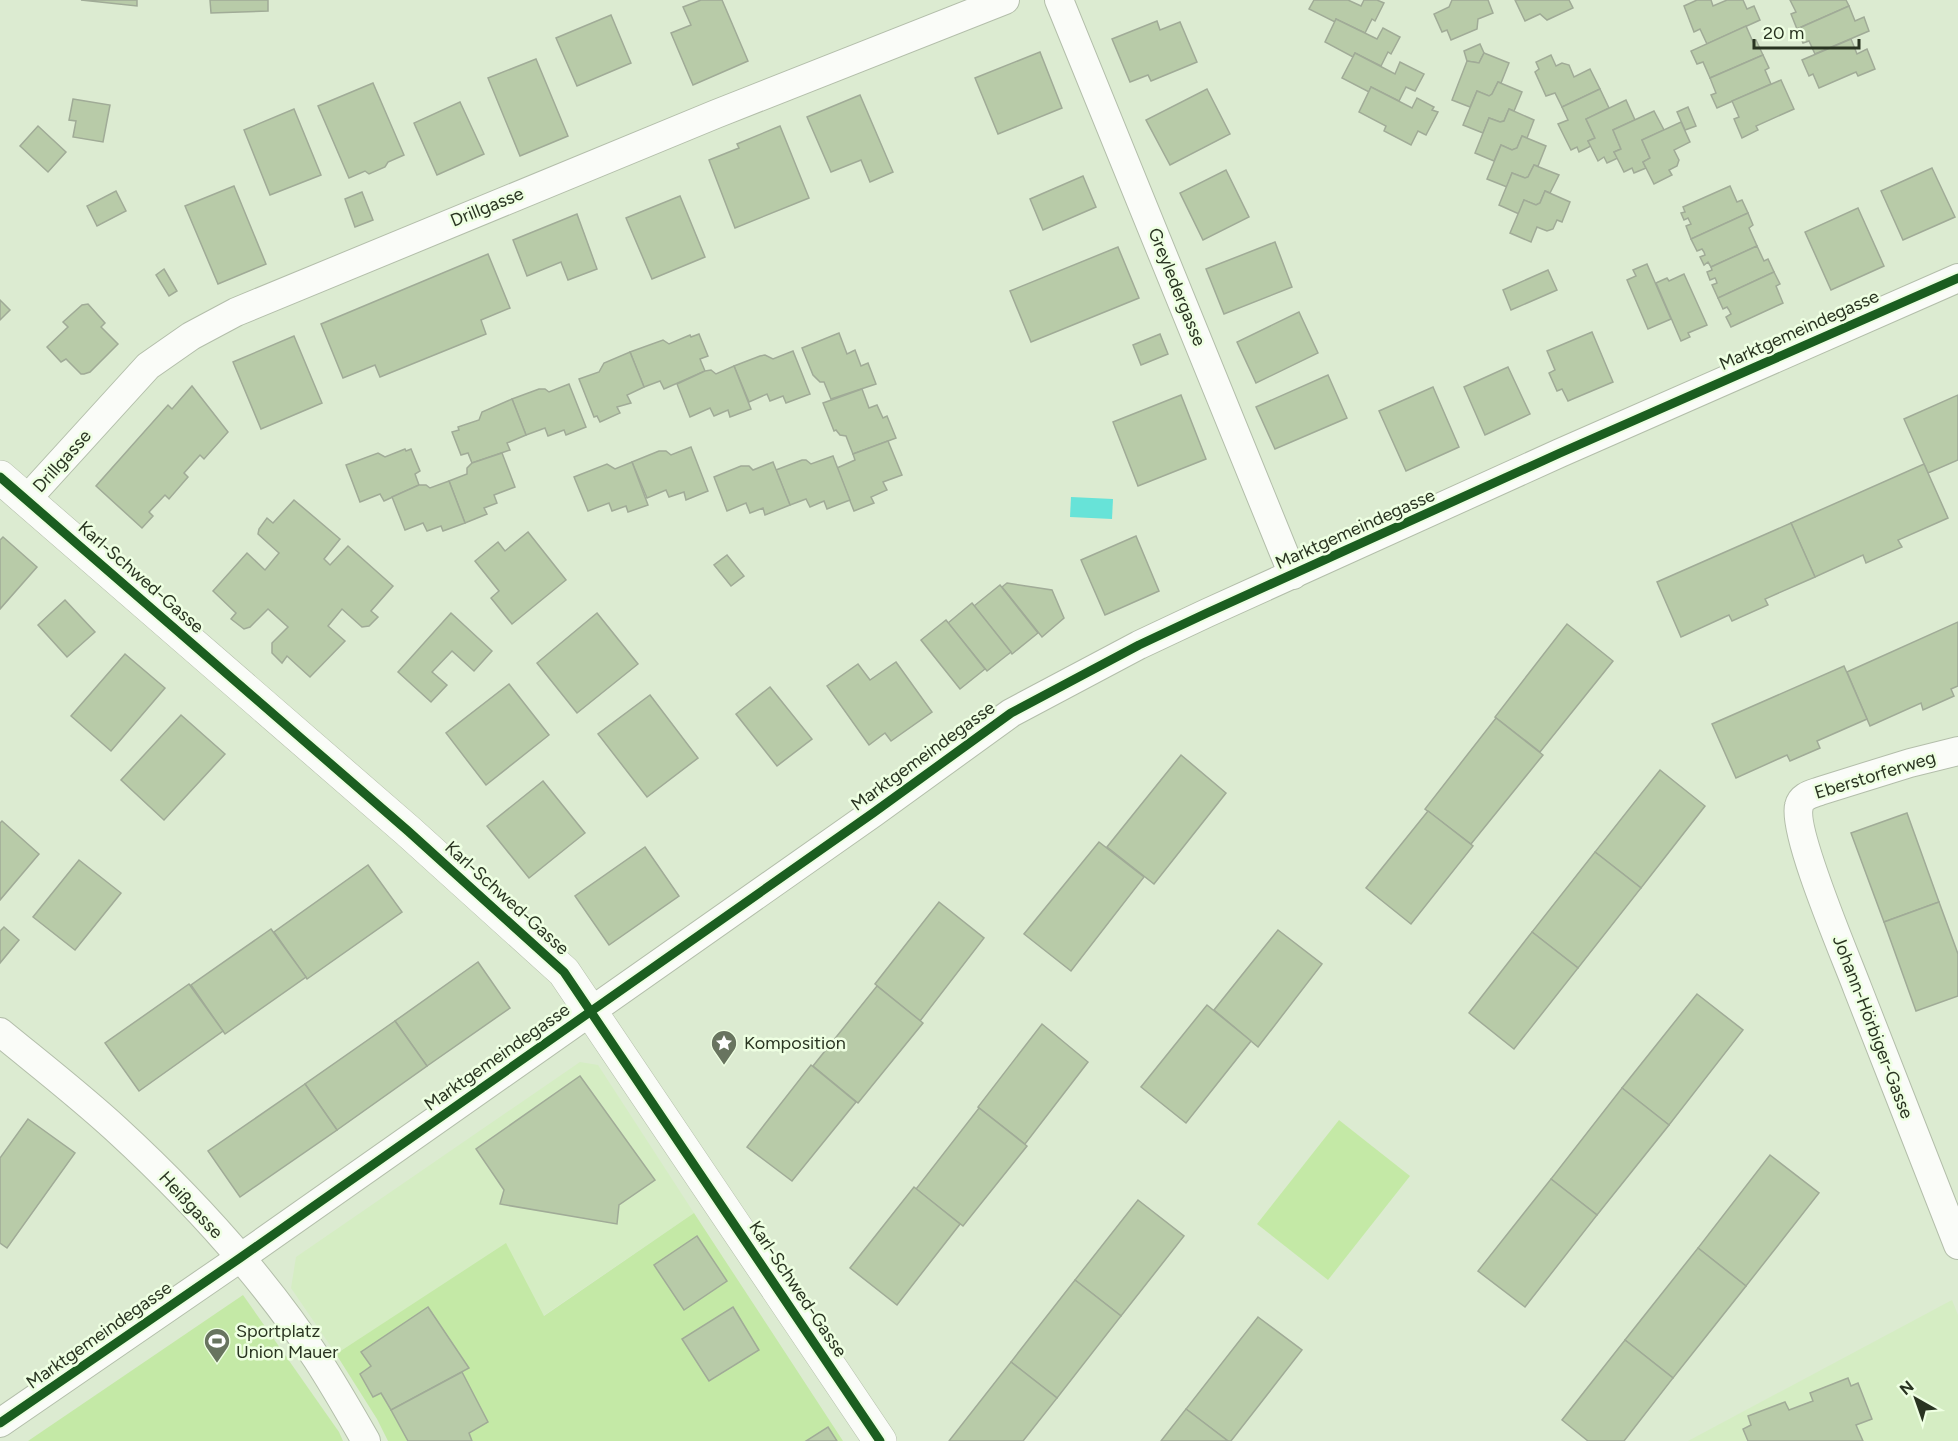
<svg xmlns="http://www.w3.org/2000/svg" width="1958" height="1441" font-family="Figtree,sans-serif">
  <rect width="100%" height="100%" fill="#dcebd1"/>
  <g fill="#d5edc3">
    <polygon points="580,1062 598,1065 694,1213 543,1316 506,1244 336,1354 291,1288 296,1257"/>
    <polygon points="1952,1300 1958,1315 1958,1441 1688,1441"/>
  </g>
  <g fill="#c4e9a6">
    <polygon points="1339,1120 1410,1176 1328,1280 1257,1224"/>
    <polygon points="694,1213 843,1441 388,1441 377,1419 336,1354 506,1243 544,1316"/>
    <polygon points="243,1295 339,1432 343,1441 28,1441"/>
  </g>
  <polygon fill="#67e3d8" points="1071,497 1113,499 1112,519 1070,517"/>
  <g fill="#b8cba8" stroke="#a0ab97" stroke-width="1.5">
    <polygon points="81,0 137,0 137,6"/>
    <polygon points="210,0 268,0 268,11 211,13"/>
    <polygon points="701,0 722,0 748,61 693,85 671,33 691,25 683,7"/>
    <polygon points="1314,0 1348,0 1361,6 1364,0 1377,0 1384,3 1375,21 1372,19 1365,33 1336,19 1335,22 1309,9"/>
    <polygon points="1452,0 1488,0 1493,13 1478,19 1477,29 1451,40 1447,30 1442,32 1434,14 1449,7"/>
    <polygon points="1515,0 1569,0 1573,8 1547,20 1540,14 1525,21"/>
    <polygon points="1697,0 1711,0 1713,6 1727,0 1743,0 1747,9 1754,6 1760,20 1707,44 1700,29 1694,32 1684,6"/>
    <polygon points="1790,0 1846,0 1849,6 1797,29 1791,14 1796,12"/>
    <polygon points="1849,6 1855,21 1864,17 1869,31 1815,54 1809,41 1803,43 1797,29"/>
    <polygon points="611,15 631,63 577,86 556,38"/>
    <polygon points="1336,19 1377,39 1383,28 1400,37 1391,54 1388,52 1381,66 1355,53 1353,57 1325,42"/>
    <polygon points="1157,21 1160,30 1180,22 1197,62 1151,81 1148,75 1130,82 1112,39"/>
    <polygon points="1746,26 1753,42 1756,40 1763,55 1710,78 1703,62 1697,64 1691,51"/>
    <polygon points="1851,39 1857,54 1867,49 1875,69 1858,76 1856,72 1819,88 1813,74 1809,76 1802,60"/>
    <polygon points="1480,44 1484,53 1479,63 1467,61 1464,51"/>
    <polygon points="1040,52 1062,108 998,134 975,78"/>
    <polygon points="1355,53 1395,74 1400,62 1424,74 1415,91 1406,87 1399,101 1371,87 1369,92 1342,78"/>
    <polygon points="1484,53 1509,63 1501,83 1498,82 1492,94 1489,96 1477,91 1470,107 1452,100 1467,61 1479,63"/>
    <polygon points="1551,55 1556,66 1562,63 1569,65 1574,77 1590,69 1600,89 1562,107 1555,93 1546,96 1535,72 1539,69 1536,62"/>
    <polygon points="1763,55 1769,68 1765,70 1771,84 1717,108 1711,95 1716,93 1710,78"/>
    <polygon points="536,59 568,136 520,156 488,78"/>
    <polygon points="1781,80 1794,109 1756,126 1758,130 1742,138 1734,119 1739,117 1732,101"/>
    <polygon points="1498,82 1522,92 1514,111 1509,109 1504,121 1500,122 1489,118 1483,133 1463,125 1477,91 1489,96 1492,94"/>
    <polygon points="373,83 404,155 388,162 385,167 369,174 365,171 349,178 318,106"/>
    <polygon points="1371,87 1412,108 1417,98 1434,107 1432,110 1438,112 1426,135 1418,131 1411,145 1384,131 1386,126 1359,112"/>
    <polygon points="1207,89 1230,134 1170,165 1146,120"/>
    <polygon points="1600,89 1609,108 1586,119 1595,138 1588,141 1591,146 1579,152 1577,147 1571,150 1558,124 1568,120 1562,107"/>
    <polygon points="860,95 893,172 870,182 861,160 831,172 807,117"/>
    <polygon points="73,99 110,105 103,142 73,137 76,121 69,120"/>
    <polygon points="1626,100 1635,120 1613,130 1621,149 1614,152 1618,158 1607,163 1604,157 1598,161 1588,141 1595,138 1586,119"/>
    <polygon points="460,102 484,154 437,175 414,123"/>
    <polygon points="1688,107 1696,126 1685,130 1677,112"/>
    <polygon points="294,109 321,175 270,195 244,130"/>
    <polygon points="1509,109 1534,120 1527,138 1522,136 1517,148 1512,150 1501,145 1494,161 1475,153 1489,118 1500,122 1504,121"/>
    <polygon points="1654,111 1664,130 1642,140 1650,158 1643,162 1646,168 1634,173 1632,168 1624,172 1614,152 1621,149 1613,130"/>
    <polygon points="1681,122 1690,142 1674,150 1679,160 1677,166 1669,170 1672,175 1654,184 1643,162 1650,158 1642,140"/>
    <polygon points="38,126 66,152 48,172 20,146"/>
    <polygon points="780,126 809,198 735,228 709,160 739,148 737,144"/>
    <polygon points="1522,136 1546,146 1538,166 1534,165 1528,177 1525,178 1512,173 1507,187 1487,179 1501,145 1512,150 1517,148"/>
    <polygon points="1534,165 1559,175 1550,193 1545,191 1540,203 1536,205 1524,200 1519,214 1499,205 1512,173 1525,178 1528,177"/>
    <polygon points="1932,168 1955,217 1903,240 1881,191"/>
    <polygon points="1226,170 1249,217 1203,240 1180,193"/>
    <polygon points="1083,176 1096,207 1043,230 1030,199"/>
    <polygon points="234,186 266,264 218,284 185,206"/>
    <polygon points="1730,186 1737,202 1742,200 1748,213 1691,239 1686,226 1691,224 1688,218 1684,220 1681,213 1685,212 1683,207"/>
    <polygon points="116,191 126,211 97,226 87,206"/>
    <polygon points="1545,191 1570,202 1562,222 1557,220 1553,229 1547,231 1537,227 1531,242 1510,233 1524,200 1536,205 1540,203"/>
    <polygon points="362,192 373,220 355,227 345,199"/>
    <polygon points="680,196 705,257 652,279 626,218"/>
    <polygon points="1858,208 1884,266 1831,290 1805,232"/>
    <polygon points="1748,213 1753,225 1749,228 1757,246 1711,267 1708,262 1704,265 1700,257 1705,255 1704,252 1702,249 1697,251 1691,239"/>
    <polygon points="577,214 597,269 568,280 561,262 527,276 513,240"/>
    <polygon points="1275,242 1292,287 1224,314 1206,269"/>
    <polygon points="1757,246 1764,261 1768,259 1774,272 1718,298 1712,285 1717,283 1716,280 1715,278 1710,280 1707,272 1712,270 1711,267"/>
    <polygon points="1118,247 1139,298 1031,342 1010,291"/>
    <polygon points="488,254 510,308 481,320 486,334 380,377 375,365 343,378 321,324"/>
    <polygon points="1647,264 1671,319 1648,329 1627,280 1636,276 1633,270"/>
    <polygon points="164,269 177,291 169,296 156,275"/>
    <polygon points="1548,270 1557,290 1511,310 1503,290"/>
    <polygon points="1774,272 1780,284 1776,286 1783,303 1731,327 1726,317 1731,314 1729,310 1727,307 1723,309 1718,298"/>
    <polygon points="1684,274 1707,325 1688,333 1690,337 1681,341 1656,283 1667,278 1669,281"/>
    <polygon points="0,300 10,310 0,320"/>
    <polygon points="88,304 105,323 101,327 118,344 90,372 84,374 81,374 66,359 61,362 47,347 68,327 63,322 82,305"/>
    <polygon points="1299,312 1318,353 1256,383 1237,342"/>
    <polygon points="1592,332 1613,382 1568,401 1562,389 1557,391 1549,373 1555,370 1547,351"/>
    <polygon points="839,333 847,354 855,350 861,366 868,363 876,384 831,399 824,382 820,382 813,375 802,348"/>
    <polygon points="699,334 708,356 700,359 705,371 664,389 660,381 644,387 630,352 663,340 669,344 690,335 691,337"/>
    <polygon points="1160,334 1168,354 1141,365 1133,345"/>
    <polygon points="294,336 322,403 261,429 233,362"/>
    <polygon points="793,351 810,394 786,403 783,396 770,401 767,394 749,402 734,366 760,356 765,355 773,359"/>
    <polygon points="630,352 644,387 627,395 631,403 617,407 620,413 600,422 597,416 594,417 579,379 599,372 604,363"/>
    <polygon points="734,366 751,409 730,417 728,410 714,416 710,408 690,417 677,384 705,371 711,370 716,374"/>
    <polygon points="1508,367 1530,414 1485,435 1464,387"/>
    <polygon points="1328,375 1347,418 1275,449 1256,407"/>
    <polygon points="569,384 586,427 566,435 564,430 548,436 545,428 526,435 512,399 539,389 545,389 549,392"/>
    <polygon points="192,386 228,432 204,459 200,455 184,473 188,477 169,499 165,495 149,512 153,516 142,528 96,486 168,405 172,409"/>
    <polygon points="1433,387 1459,447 1406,471 1379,411"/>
    <polygon points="862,389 869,408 877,405 883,418 887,416 896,438 853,454 846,436 840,435 836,430 834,431 823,403"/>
    <polygon points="1181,395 1206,459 1138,486 1113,422"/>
    <polygon points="1958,395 1958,460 1928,473 1904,419"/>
    <polygon points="512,399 526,435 507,443 510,450 472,463 468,453 461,455 452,432 459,430 458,427 479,420 482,412"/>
    <polygon points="888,441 902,475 883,482 887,490 871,497 874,503 854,511 837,468 855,460 853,454"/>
    <polygon points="691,447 708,491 686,500 684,492 669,497 666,490 647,498 632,462 659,451 666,451 671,455"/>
    <polygon points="405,449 406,451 411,449 420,471 415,474 419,485 384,501 380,494 360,502 346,465 378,453 385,457"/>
    <polygon points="502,453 515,487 494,495 497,503 484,508 487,514 465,523 449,481 467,474 467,468 472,463"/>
    <polygon points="833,456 850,500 827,509 824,501 810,507 806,499 790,505 776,470 802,460 806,460 811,464"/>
    <polygon points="632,462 648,505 628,512 626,506 612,511 609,503 588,511 574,477 607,464 615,469"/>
    <polygon points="773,462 790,505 765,515 763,508 750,513 746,503 727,511 714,477 741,466 749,466 753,470"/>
    <polygon points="1924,464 1948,518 1898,540 1902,547 1866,563 1863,555 1815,577 1791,523"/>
    <polygon points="449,481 465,523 443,531 441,526 427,531 423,523 405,530 392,497 419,485 426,485 430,488"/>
    <polygon points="294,500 340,539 324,559 330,565 348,546 393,586 371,611 378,617 369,626 362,627 342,609 328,626 345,641 310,677 287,656 282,663 272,653 272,643 288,627 268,609 250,627 244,629 231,619 236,613 213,591 247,553 265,570 279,553 258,534 259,529 267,518 273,523"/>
    <polygon points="1791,523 1815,577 1765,599 1768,605 1732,621 1729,615 1681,637 1657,582"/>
    <polygon points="528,532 566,580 512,624 491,598 499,591 475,561 498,542 505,551"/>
    <polygon points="1136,536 1159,591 1105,615 1081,560"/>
    <polygon points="3,537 37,567 0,609 0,540"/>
    <polygon points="727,555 744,576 731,586 714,565"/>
    <polygon points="1007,583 1052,590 1064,618 1042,637 1002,587"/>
    <polygon points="1000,585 1038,633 1012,654 974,606"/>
    <polygon points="65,600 95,632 67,657 38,625"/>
    <polygon points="972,603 1011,652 987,671 948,623"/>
    <polygon points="451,613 492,651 474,671 452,651 432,672 447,685 431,702 398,672"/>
    <polygon points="597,613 638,664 577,713 537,663"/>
    <polygon points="946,620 985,669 960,689 921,640"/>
    <polygon points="1958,622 1958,686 1951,689 1954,696 1923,710 1921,703 1870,726 1847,672"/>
    <polygon points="1567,624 1613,661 1540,752 1495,717"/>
    <polygon points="125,654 165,688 111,751 71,716"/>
    <polygon points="896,662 932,712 891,741 885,733 869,745 827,686 858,664 870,680"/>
    <polygon points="1844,666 1867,719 1817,741 1820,748 1790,761 1787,755 1736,778 1712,724"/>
    <polygon points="509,684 549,735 486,785 446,733"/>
    <polygon points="770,687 812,739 777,766 736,714"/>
    <polygon points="650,695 698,758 647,797 598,734"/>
    <polygon points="181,715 225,754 164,820 121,780"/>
    <polygon points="1496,718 1543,755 1471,844 1425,809"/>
    <polygon points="1181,755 1226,793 1154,884 1107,847"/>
    <polygon points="1660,770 1705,806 1641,888 1595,852"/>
    <polygon points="543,781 585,833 529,878 487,826"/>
    <polygon points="1428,811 1473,846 1411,924 1366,888"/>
    <polygon points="1907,813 1939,902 1884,922 1851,833"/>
    <polygon points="2,821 39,854 0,900 0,823"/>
    <polygon points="1099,842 1144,877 1071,971 1024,934"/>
    <polygon points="645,847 679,896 609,945 575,896"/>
    <polygon points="1595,852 1641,888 1578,968 1532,932"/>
    <polygon points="79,860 121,893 75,950 33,917"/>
    <polygon points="368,865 402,912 307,979 274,932"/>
    <polygon points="939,902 984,938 920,1021 875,984"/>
    <polygon points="1939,902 1958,954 1958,996 1916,1011 1884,922"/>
    <polygon points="4,927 19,940 0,963 0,931"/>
    <polygon points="271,929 306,977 225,1034 191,985"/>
    <polygon points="1278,930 1322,964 1258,1047 1214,1010"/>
    <polygon points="1532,932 1578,968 1514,1049 1469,1013"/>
    <polygon points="478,962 510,1008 427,1066 395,1021"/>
    <polygon points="189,984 223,1031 139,1091 105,1043"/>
    <polygon points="877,986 923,1023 858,1103 813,1066"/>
    <polygon points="1697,994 1743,1030 1669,1125 1622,1088"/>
    <polygon points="1207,1005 1251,1041 1186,1123 1141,1087"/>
    <polygon points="395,1021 427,1066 337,1130 305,1084"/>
    <polygon points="1042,1024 1088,1062 1025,1144 978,1107"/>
    <polygon points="811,1065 856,1102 792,1181 747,1147"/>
    <polygon points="580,1076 655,1180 619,1205 617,1224 500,1204 504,1190 476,1149"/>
    <polygon points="305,1084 337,1130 240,1197 208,1151"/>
    <polygon points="1622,1088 1669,1125 1597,1215 1551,1179"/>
    <polygon points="979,1108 1027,1146 963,1226 916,1189"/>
    <polygon points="28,1119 75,1153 7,1248 0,1243 0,1158"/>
    <polygon points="1770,1155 1819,1193 1746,1286 1698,1248"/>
    <polygon points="1551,1179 1597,1215 1525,1307 1478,1271"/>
    <polygon points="914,1187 960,1224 897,1305 850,1268"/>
    <polygon points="1138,1200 1184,1236 1121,1316 1075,1280"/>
    <polygon points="697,1236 727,1281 684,1310 654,1265"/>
    <polygon points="1698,1248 1746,1286 1673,1378 1625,1340"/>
    <polygon points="1075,1280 1121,1316 1057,1398 1011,1362"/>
    <polygon points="428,1307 469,1368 391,1410 381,1393 373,1397 360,1374 371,1366 361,1352"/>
    <polygon points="733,1307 759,1350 709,1381 682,1339"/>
    <polygon points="1258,1317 1302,1350 1231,1441 1228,1441 1186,1409"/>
    <polygon points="1625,1340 1673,1378 1624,1441 1588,1441 1562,1420"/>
    <polygon points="1011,1362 1057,1398 1023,1441 949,1441"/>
    <polygon points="462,1372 488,1422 469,1433 472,1441 408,1441 391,1410"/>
    <polygon points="1848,1378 1851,1386 1858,1383 1872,1419 1856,1425 1863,1441 1748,1441 1743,1429 1751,1425 1748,1416 1785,1402 1789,1410 1813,1401 1810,1393"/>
    <polygon points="1186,1409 1228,1441 1161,1441"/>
    <polygon points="828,1427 837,1441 806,1441"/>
  </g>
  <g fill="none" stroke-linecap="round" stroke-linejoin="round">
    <g stroke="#b3beaa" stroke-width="30">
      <g id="minor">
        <polyline points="1059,0 1293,575"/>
        <polyline points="26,500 148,366 191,336 236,312 716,114 1005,0"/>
        <path d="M1958,751L1910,763L1820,791C1812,794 1801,796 1799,806C1792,832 1845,955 1857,987C1891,1073 1924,1159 1958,1245"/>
        <path d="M0,1032C39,1064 79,1095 116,1129C190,1197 261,1274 317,1359C334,1385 350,1413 366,1441"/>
        <polyline points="0,1423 240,1258 873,813 1011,713 1139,645 1207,613 1560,453 1958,278"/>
      </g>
    </g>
    <g stroke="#b3beaa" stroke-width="34">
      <polyline id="tertiary" points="0,477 408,831 564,972 880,1441"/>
    </g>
    <use href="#minor" stroke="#fafcf8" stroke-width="28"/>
    <use href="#tertiary" stroke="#fafcf8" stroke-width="33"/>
    <g stroke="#eeffe2" stroke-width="13">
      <g id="cycleway">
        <polyline points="0,477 408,831 564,972 880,1441"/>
        <polyline points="0,1423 240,1258 873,813 1011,713 1139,645 1207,613 1560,453 1958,278"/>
      </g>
    </g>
    <use href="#cycleway" stroke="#1b5e20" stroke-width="9"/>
  </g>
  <defs>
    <g id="sight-pin" transform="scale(1.35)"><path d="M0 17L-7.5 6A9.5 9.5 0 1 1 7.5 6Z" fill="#68745f" stroke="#eeffe2"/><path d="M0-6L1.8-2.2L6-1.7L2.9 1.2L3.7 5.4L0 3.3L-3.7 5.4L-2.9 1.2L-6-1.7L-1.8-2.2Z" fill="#fff"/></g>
    <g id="stadium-pin" transform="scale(1.35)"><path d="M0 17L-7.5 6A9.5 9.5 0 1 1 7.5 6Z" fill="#68745f" stroke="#eeffe2"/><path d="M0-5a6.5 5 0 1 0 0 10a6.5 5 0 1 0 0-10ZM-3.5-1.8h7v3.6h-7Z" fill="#fff"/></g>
  </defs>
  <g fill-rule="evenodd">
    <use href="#sight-pin" x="724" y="1043"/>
    <use href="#stadium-pin" x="217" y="1341"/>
  </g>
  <g text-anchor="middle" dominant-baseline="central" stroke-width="5" stroke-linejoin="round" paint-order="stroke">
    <g font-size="18" fill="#293421" stroke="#eeffe2">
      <text transform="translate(487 207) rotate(-22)">Drillgasse</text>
      <text transform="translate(1177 287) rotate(68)">Greyledergasse</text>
      <text transform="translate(1799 330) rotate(-24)">Marktgemeindegasse</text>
      <text transform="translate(62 461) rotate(-48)">Drillgasse</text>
      <text transform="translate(1355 529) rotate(-24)">Marktgemeindegasse</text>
      <text transform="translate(141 577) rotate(41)">Karl-Schwed-Gasse</text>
      <text transform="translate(923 756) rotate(-36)">Marktgemeindegasse</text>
      <text transform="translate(1875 775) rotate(-17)">Eberstorferweg</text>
      <text transform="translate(507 898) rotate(42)">Karl-Schwed-Gasse</text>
      <text transform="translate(1873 1027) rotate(69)">Johann-Hörbiger-Gasse</text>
      <text transform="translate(497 1057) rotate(-35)">Marktgemeindegasse</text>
      <text transform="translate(191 1205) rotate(47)">Heißgasse</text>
      <text transform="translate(798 1289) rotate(56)">Karl-Schwed-Gasse</text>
      <text transform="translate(99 1335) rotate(-35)">Marktgemeindegasse</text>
    </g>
    <g font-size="18" fill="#293421" stroke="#eeffe2" text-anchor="start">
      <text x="744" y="1043">Komposition</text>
      <text x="236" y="1331">Sportplatz<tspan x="236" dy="21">Union Mauer</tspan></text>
    </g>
  </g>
  <g transform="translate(1916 1399) rotate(320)" stroke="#eeffe2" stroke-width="4.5" paint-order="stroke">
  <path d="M0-4.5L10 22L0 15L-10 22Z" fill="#293421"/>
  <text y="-9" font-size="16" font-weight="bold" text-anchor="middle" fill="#293421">N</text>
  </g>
  <path d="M1754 39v9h105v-9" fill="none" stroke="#293421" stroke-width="3"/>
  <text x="1763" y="39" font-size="18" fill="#293421" stroke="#eeffe2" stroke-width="4.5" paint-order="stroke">20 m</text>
</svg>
